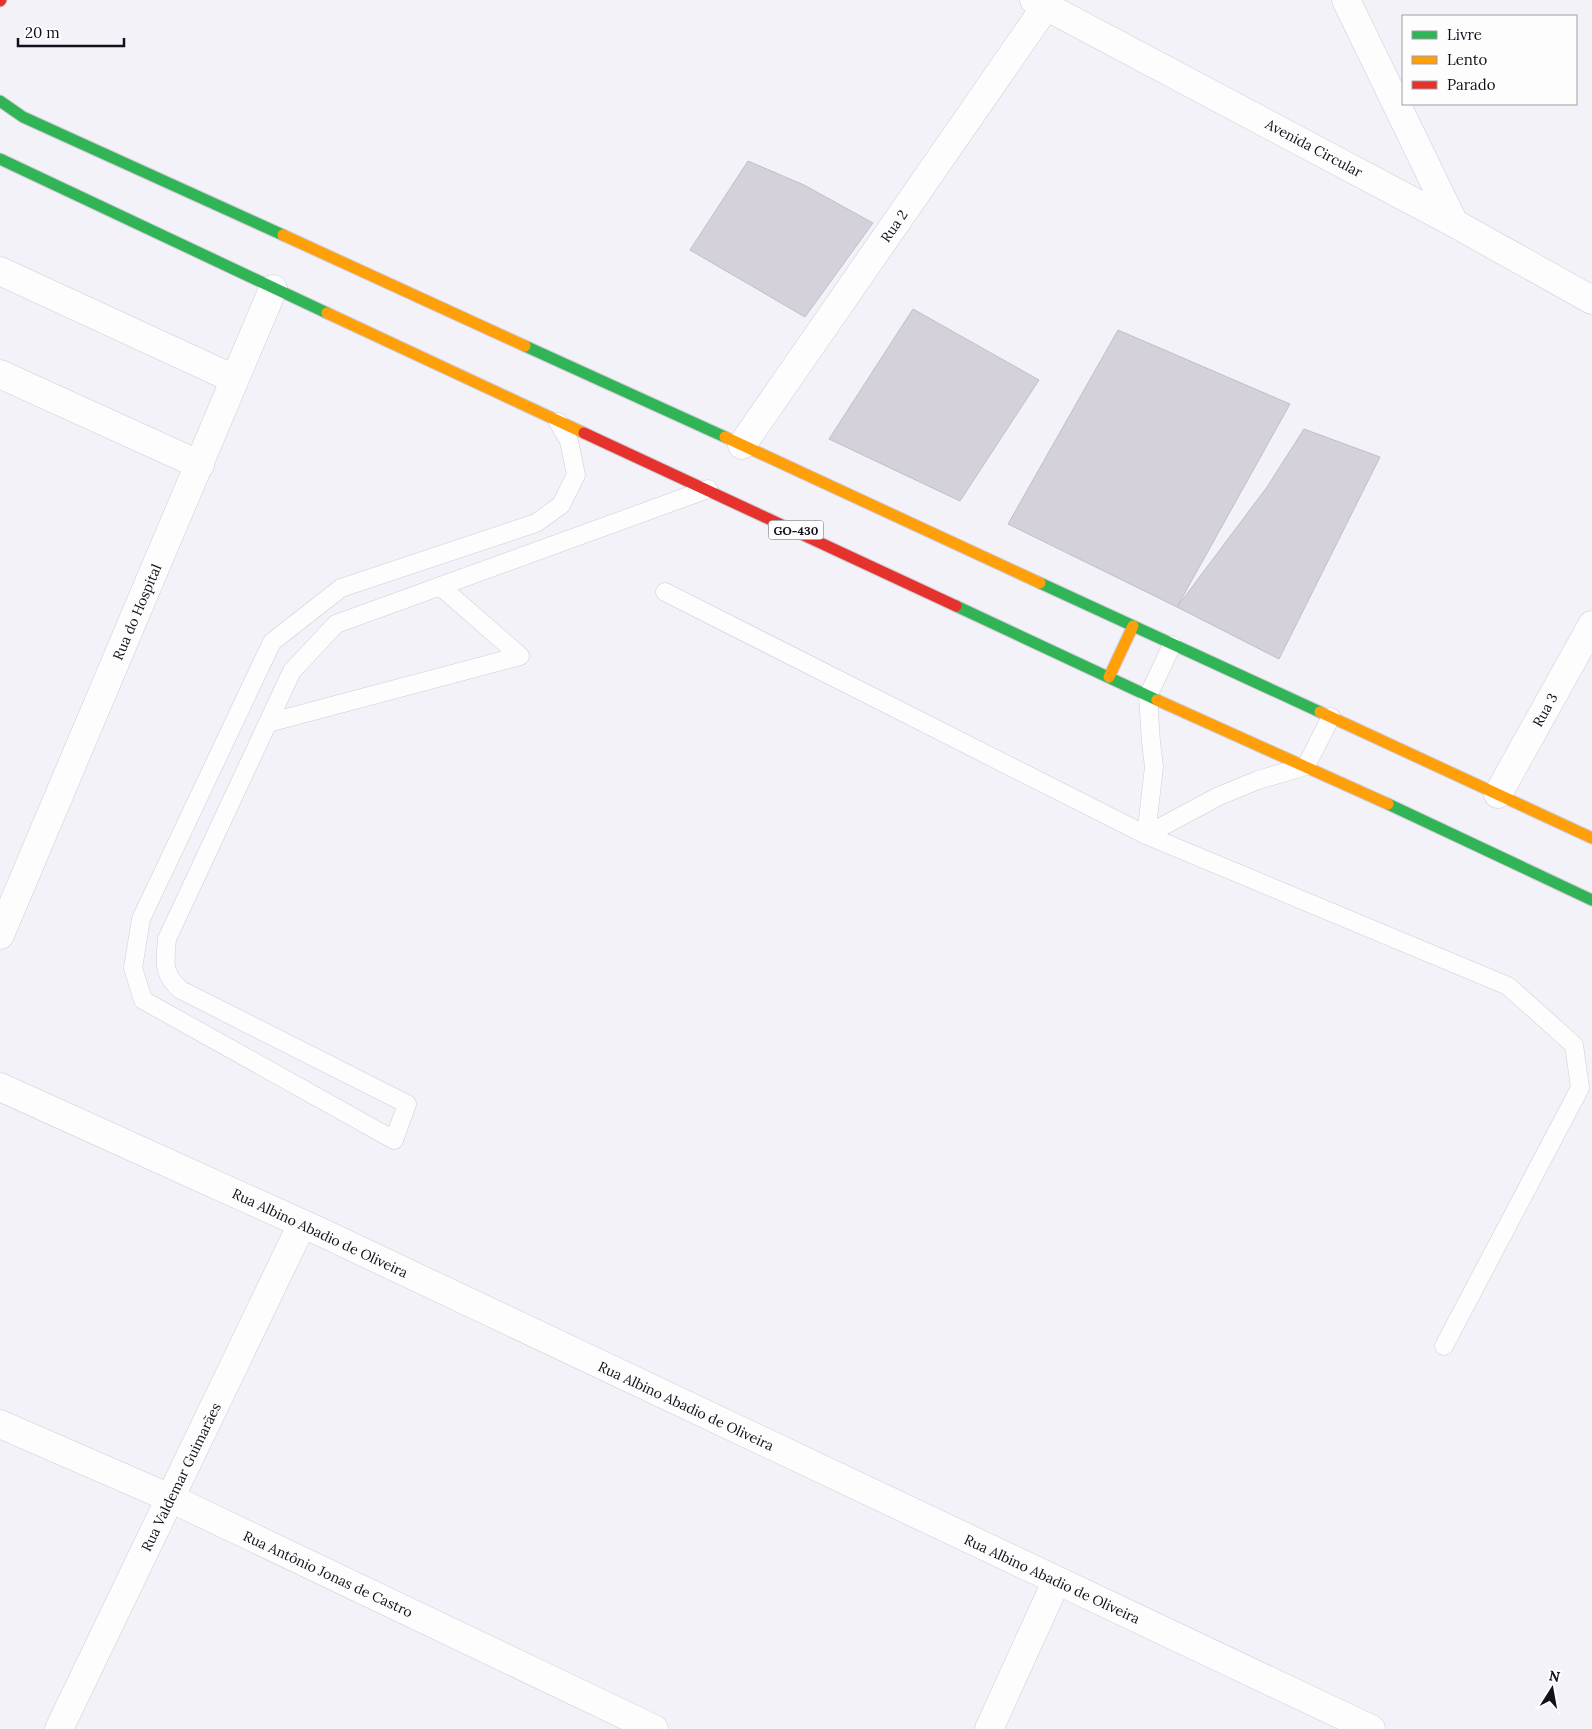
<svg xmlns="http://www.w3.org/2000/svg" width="1592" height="1729" font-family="Lora,serif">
  <rect width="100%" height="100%" fill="#f3f2f8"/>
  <g fill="#d4d1db" stroke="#c1bec8">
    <polygon points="748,161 804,185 873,223 805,317 690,250"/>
    <polygon points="913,309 1039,380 960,501 829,439"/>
    <polygon points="1118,330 1290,404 1177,607 1008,524"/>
    <polygon points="1304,429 1380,457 1279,659 1177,607 1267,487"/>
  </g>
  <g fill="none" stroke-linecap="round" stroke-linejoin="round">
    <g stroke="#cfccd6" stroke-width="19">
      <g id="lane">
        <path d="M558,422L569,441L576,475L561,505L536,523L341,588L272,642L141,919L133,968L143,1000L394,1140L407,1104L181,990C162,974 165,962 167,939L292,671L336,624L708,489"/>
        <polyline points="665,592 1146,835 1508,986 1574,1045 1580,1088 1444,1346"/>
        <polyline points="268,723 520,656 440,586"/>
        <polyline points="1146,835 1219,796 1258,780 1306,766 1331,717"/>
        <polyline points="1146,835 1154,767 1151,742 1148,696 1172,645"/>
      </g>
    </g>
    <g stroke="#cfccd6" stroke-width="29">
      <g id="street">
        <polyline points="1034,0 1454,223 1592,300"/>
        <polyline points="1346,0 1454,223"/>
        <polyline points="0,271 234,379"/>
        <polyline points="0,374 200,465"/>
        <polyline points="742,445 1046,6"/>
        <polyline points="1498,794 1592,625"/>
        <polyline points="0,935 273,289"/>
        <polyline points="0,1087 325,1234 1371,1729"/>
        <polyline points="0,1424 170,1498 654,1729"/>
        <polyline points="59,1729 302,1224"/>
        <polyline points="989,1729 1056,1582"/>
      </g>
    </g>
    <g stroke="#cfccd6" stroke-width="13">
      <g id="fast">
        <polyline points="0,101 23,117 283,235"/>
        <polyline points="0,159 327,313"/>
        <polyline points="525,346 725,437"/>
        <polyline points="1040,583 1320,712"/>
        <polyline points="956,606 1157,700"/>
        <polyline points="1388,804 1592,900"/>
      </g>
    </g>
    <g stroke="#cfccd6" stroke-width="13">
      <g id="slow">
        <polyline points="283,235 525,346"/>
        <polyline points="327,313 584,433"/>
        <polyline points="725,437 1040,583"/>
        <polyline points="1109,677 1133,626"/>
        <polyline points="1157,700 1388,804"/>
        <polyline points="1320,712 1592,838"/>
      </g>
    </g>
    <g stroke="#cfccd6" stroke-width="13">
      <g id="jam">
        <polyline points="0,1 1,0"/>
        <polyline points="584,433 956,606"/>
      </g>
    </g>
    <use href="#lane" stroke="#fdfdfe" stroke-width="18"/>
    <use href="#street" stroke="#fdfdfe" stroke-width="28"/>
    <use href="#fast" stroke="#30b455" stroke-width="11"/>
    <use href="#slow" stroke="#ff9f0a" stroke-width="11"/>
    <use href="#jam" stroke="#e5322d" stroke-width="11"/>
  </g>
  <g text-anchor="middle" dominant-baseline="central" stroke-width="5" stroke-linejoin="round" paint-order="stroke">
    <rect fill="#fdfdfd" stroke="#59565f" stroke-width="1" x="768.5" y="520.5" width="55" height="19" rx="4"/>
    <g font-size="12" font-weight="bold" fill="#130f1b">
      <text x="796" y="530">GO-430</text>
    </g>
    <g font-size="14" fill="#130f1b" stroke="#fdfdfd">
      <text transform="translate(1314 148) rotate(28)">Avenida Circular</text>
      <text transform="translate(894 226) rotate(-55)">Rua 2</text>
      <text transform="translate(137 612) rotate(-67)">Rua do Hospital</text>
      <text transform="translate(1545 710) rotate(-61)">Rua 3</text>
      <text transform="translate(320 1233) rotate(25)">Rua Albino Abadio de Oliveira</text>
      <text transform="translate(686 1406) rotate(25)">Rua Albino Abadio de Oliveira</text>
      <text transform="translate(181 1477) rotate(-64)">Rua Valdemar Guimarães</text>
      <text transform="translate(328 1574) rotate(25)">Rua Antônio Jonas de Castro</text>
      <text transform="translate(1052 1579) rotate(25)">Rua Albino Abadio de Oliveira</text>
    </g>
  </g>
  <rect x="1402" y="15" width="175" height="90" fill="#fdfdfd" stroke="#9f9ea3"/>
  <rect x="1412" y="31" width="25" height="8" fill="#30b455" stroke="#9f9ea3"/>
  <text x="1447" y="40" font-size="15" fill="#130f1b">Livre</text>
  <rect x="1412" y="56" width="25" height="8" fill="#ff9f0a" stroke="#9f9ea3"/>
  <text x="1447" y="65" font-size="15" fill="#130f1b">Lento</text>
  <rect x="1412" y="81" width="25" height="8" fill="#e5322d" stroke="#9f9ea3"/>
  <text x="1447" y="90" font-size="15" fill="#130f1b">Parado</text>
  <g transform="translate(1552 1689) rotate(11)" stroke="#fdfdfd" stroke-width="4" paint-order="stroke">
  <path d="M0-4L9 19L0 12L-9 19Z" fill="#130f1b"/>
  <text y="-8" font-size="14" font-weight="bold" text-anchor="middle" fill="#130f1b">N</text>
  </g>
  <path d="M18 38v8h106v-8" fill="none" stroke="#130f1b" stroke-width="2.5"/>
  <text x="25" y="38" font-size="15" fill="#130f1b" stroke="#fdfdfd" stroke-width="4" paint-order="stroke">20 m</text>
</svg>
